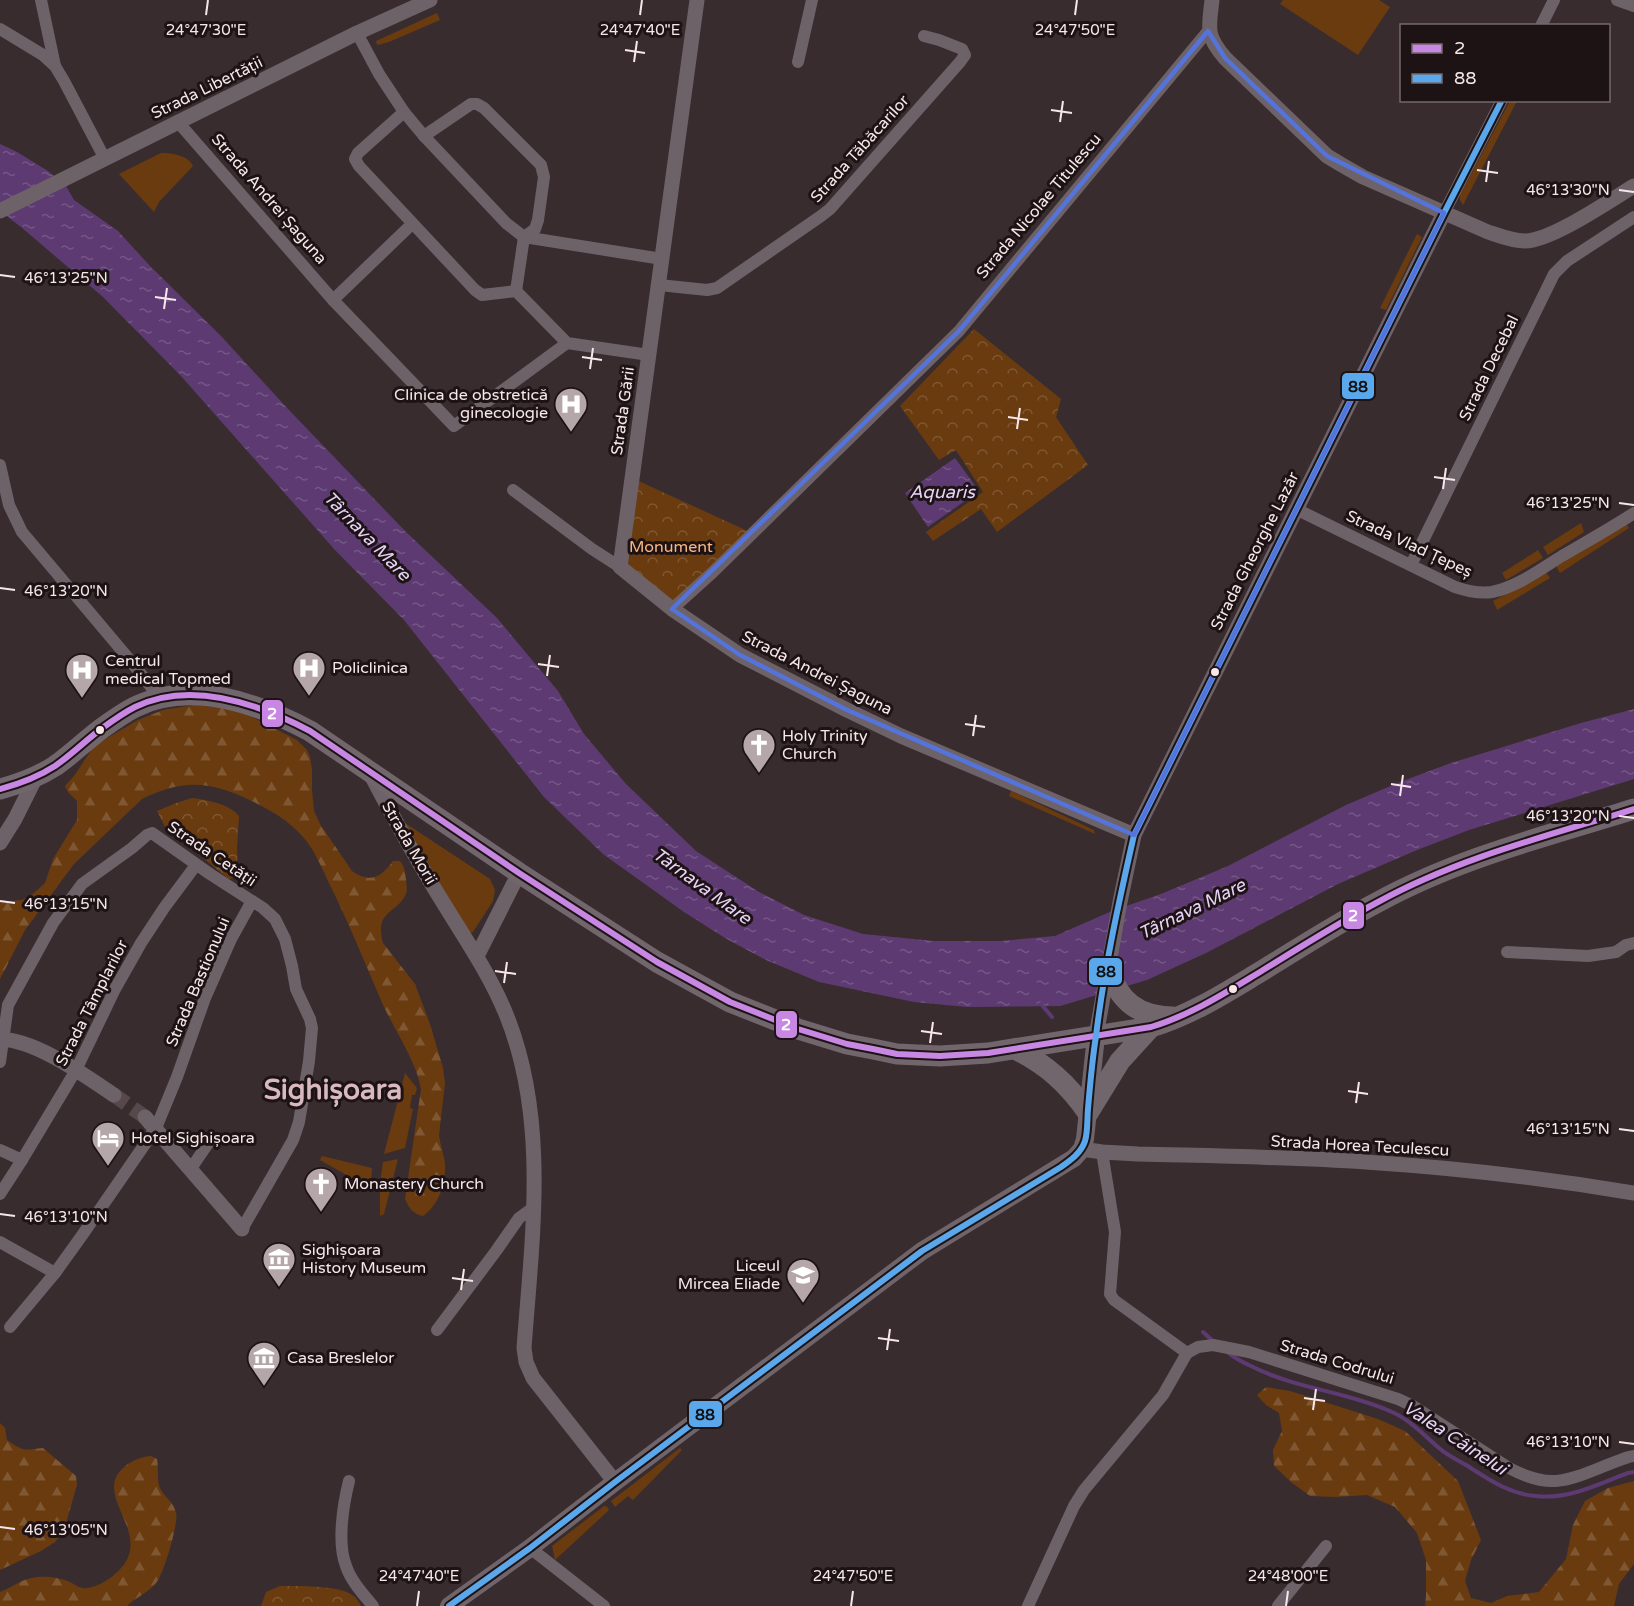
<svg xmlns="http://www.w3.org/2000/svg" width="1634" height="1606" font-family="'Varela Round',sans-serif">
  <defs>
    <pattern id="forest-firs" width="22" height="20" patternUnits="userSpaceOnUse" patternTransform="scale(1.5)"><rect width="22" height="20" fill="#693b0f"/><path d="M5 1l3.5 6h-7zM16 11l3.5 6h-7z" fill="#7f5732"/></pattern>
    <pattern id="park-crowns" width="20" height="18" patternUnits="userSpaceOnUse" patternTransform="scale(1.5)"><rect width="20" height="18" fill="#693b0f"/><path d="M2 6a3 3 0 1 1 6 0M12 15a3 3 0 1 1 6 0" fill="none" stroke="#7f5732"/></pattern>
    <pattern id="water-ripples" width="26" height="14" patternUnits="userSpaceOnUse" patternTransform="scale(1.5)"><rect width="26" height="14" fill="#5d3b72"/><path d="M2 4q2-2 4 0t4 0M15 11q2-2 4 0t4 0" fill="none" stroke="#755786"/></pattern>
  </defs>
  <rect width="100%" height="100%" fill="#392c2f"/>
  <g fill="#693b0f">
    <polygon points="1283,0 1379,0 1390,7 1358,55 1280,4"/>
    <polygon points="437,13 440,20 389,42 377,45 376,41"/>
    <polygon points="1510,101 1517,101 1463,205 1460,200 1460,195"/>
    <path d="M161,153C172,153 188,155 193,166L159,202L154,212L119,174Z"/>
    <polygon points="1417,234 1422,237 1386,310 1380,308"/>
    <polygon points="1581,523 1584,532 1548,555 1543,547"/>
    <polygon points="1626,523 1629,528 1560,573 1556,566"/>
    <polygon points="1538,550 1543,558 1506,580 1502,573"/>
    <polygon points="1546,572 1550,578 1497,610 1493,601"/>
    <polygon points="1011,791 1094,830 1095,834 1009,796"/>
    <polygon points="396,817 490,879 495,890 493,901 473,932 470,933"/>
    <polygon points="405,1073 417,1088 415,1095 412,1095 410,1108 413,1109 405,1148 384,1154"/>
    <polygon points="322,1156 372,1168 371,1183 369,1186 366,1186 320,1160"/>
    <polygon points="398,1159 384,1214 380,1216 380,1184 383,1162"/>
    <polygon points="680,1448 682,1450 633,1500 628,1496 615,1507 611,1501"/>
    <polygon points="604,1506 606,1506 609,1509 608,1511 555,1560 552,1546"/>
  </g>
  <g fill="url(#forest-firs)">
    <path d="M194,705L233,709L246,714L297,740L307,750L310,757L312,770V790L314,811L320,824L352,871C371,884 381,877 393,861H400C405,867 405,872 406,879C406,884 408,889 406,894C397,914 374,910 383,943L415,984L430,1024L443,1068L445,1083L439,1135C440,1145 444,1154 445,1164C446,1183 439,1205 423,1216C413,1214 409,1208 405,1199L421,1089C416,1059 392,1027 380,998C363,958 347,919 328,881C321,866 314,849 303,837C287,818 265,807 243,797C204,780 180,781 142,799L74,864L25,930L0,979V902L22,900L34,893L45,883L53,859L77,820V801L68,792L65,786L74,776L94,746L138,720L163,710Z"/>
    <polygon points="1266,1387 1290,1391 1378,1419 1405,1431 1458,1481 1481,1540 1471,1560 1465,1581 1471,1598 1491,1603 1507,1596 1539,1592 1566,1559 1573,1525 1585,1501 1608,1488 1634,1481 1634,1564 1619,1584 1614,1606 1425,1606 1426,1595 1426,1560 1417,1533 1395,1507 1367,1495 1336,1497 1310,1496 1291,1482 1274,1466 1273,1450 1282,1431 1279,1413 1266,1405 1257,1395"/>
    <path d="M0,1423L5,1428L7,1440C25,1452 22,1450 43,1448L76,1476L77,1485L64,1530L55,1542L41,1551L0,1570Z"/>
    <path d="M151,1456L157,1459C159,1468 156,1482 161,1490C166,1498 174,1503 176,1513C179,1523 163,1576 156,1583C148,1593 136,1597 127,1606H0V1592C13,1587 23,1578 38,1577C48,1576 61,1578 70,1582C74,1584 78,1587 82,1588C97,1590 117,1575 125,1563C147,1529 95,1496 122,1469C130,1461 140,1457 151,1456Z"/>
  </g>
  <g fill="url(#park-crowns)">
    <polygon points="974,329 1061,399 1056,417 1088,465 997,532 981,509 933,541 926,532 983,492 956,450 939,460 900,406"/>
    <polygon points="632,478 752,533 672,609 620,567"/>
    <path d="M192,798C208,800 229,804 239,816L237,848L238,877L229,879L165,827L157,811L176,803Z"/>
    <path d="M280,1586C297,1586 339,1585 352,1595C356,1597 359,1602 361,1606H261L266,1592Z"/>
  </g>
  <g fill="url(#water-ripples)">
    <polygon points="0,144 17,152 48,171 66,186 74,200 118,231 150,266 221,336 288,409 405,531 497,618 558,691 584,734 626,784 696,851 759,892 804,915 863,934 934,941 1001,941 1055,936 1112,911 1161,894 1228,866 1346,805 1400,782 1451,763 1581,723 1634,709 1634,779 1469,830 1417,850 1338,884 1206,953 1147,980 1060,1006 967,1007 914,1002 819,982 766,960 725,938 684,912 603,854 544,797 404,620 335,550 181,376 103,297 21,227 0,211"/>
    <polygon points="955,458 979,491 928,527 905,493"/>
  </g>
  <g fill="none" stroke-linecap="round" stroke-linejoin="round">
    <g stroke="#5d3b72" stroke-width="4">
      <polyline points="1041,1004 1052,1017"/>
      <polyline points="1203,1332 1215,1343"/>
      <path d="M1226,1351C1234,1358 1244,1363 1253,1367C1297,1389 1348,1392 1392,1412C1410,1420 1424,1435 1439,1448C1447,1455 1457,1460 1466,1465C1488,1479 1509,1494 1536,1496C1568,1500 1598,1484 1628,1473L1634,1472"/>
    </g>
    <polyline stroke="#56484b" stroke-width="15" stroke-dasharray="15 8" stroke-linecap="butt" points="114,1095 145,1117"/>
    <g stroke="#6e6269" stroke-width="12">
      <polyline points="41,0 55,66"/>
      <polyline points="1617,0 1634,6"/>
      <polyline points="1541,26 1554,0"/>
      <polyline points="0,29 43,55 55,66 64,81 105,159"/>
      <polyline points="357,33 379,74 404,112 424,136 506,223 524,237 662,259"/>
      <polyline points="798,62 812,0"/>
      <polyline points="404,112 358,153 355,159 359,166 475,290 482,295 516,291"/>
      <polyline points="178,122 333,300 454,426 567,343"/>
      <polyline points="424,136 471,104 477,104 484,108 541,165 544,177 538,220 535,229 524,237 516,291"/>
      <polyline points="1444,213 1502,100"/>
      <polyline points="659,285 707,290 717,288 821,216 830,209 960,62 965,55 962,49 939,40 924,36"/>
      <polyline points="516,291 567,343 649,355"/>
      <polyline points="333,300 412,224"/>
      <polyline points="0,465 9,505 22,532 129,659 160,698"/>
      <polyline points="513,490 592,549 620,567"/>
      <path d="M1296,509L1455,587C1467,591 1479,594 1492,592C1517,587 1541,569 1562,556C1586,542 1611,528 1634,513"/>
      <polyline points="1411,565 1554,274 1567,261 1634,217"/>
      <polyline points="672,609 713,572 959,331 1208,31"/>
      <polyline points="1507,952 1588,956 1616,952 1626,945 1634,943"/>
      <polyline points="0,1062 8,1005 53,923 82,884 132,848 147,835 152,833 210,874 263,908 275,919 285,939 292,966 296,989 310,1019 312,1028 309,1061 299,1122 293,1140 242,1229"/>
      <polyline points="0,1150 22,1160"/>
      <polyline points="1102,1152 1115,1232 1110,1294 1114,1300 1187,1353"/>
      <polyline points="190,1170 209,1142"/>
      <polyline points="0,1194 22,1160 76,1070 115,989 141,943 164,908 196,865"/>
      <polyline points="0,1242 55,1273"/>
      <polyline points="10,1327 55,1273 83,1234 156,1128 177,1077 205,998 231,939 252,901"/>
      <polyline points="437,1330 496,1251 519,1218 534,1207"/>
      <path d="M1187,1353L1198,1347L1213,1345L1249,1352L1398,1399L1413,1406L1509,1468C1550,1490 1567,1481 1607,1465C1616,1462 1625,1457 1634,1456"/>
      <path d="M349,1481C343,1505 337,1543 346,1566C351,1581 363,1594 373,1606"/>
      <polyline points="530,1548 604,1606"/>
      <polyline points="1028,1606 1074,1506 1084,1490 1163,1395 1187,1353"/>
      <polyline points="1278,1606 1326,1546"/>
    </g>
    <g stroke="#6e6269" stroke-width="15">
      <polyline points="697,0 620,567 672,609 740,655 847,710 901,736 1134,835"/>
      <path d="M1212,0C1209,28 1205,35 1225,58L1327,156L1342,165L1363,177L1488,232C1500,236 1512,241 1525,241C1551,241 1609,201 1634,186"/>
      <polyline points="0,211 357,33 430,0"/>
      <path d="M370,773C393,817 417,861 444,904C466,940 490,975 506,1014C549,1120 532,1238 524,1348L526,1362L533,1378L615,1482"/>
      <polyline points="0,843 15,819 37,775"/>
      <polyline points="477,956 519,873"/>
      <polyline points="1096,1036 1120,902 1134,835 1444,213"/>
      <path d="M0,1039C36,1040 84,1075 114,1095"/>
      <polyline points="145,1117 242,1229"/>
      <path d="M1082,1149L1102,1152L1138,1154C1214,1156 1290,1157 1366,1162C1456,1168 1545,1178 1634,1193"/>
    </g>
    <polyline stroke="#70646b" stroke-width="18" points="449,1606 530,1548 615,1482 922,1251 1074,1158 1082,1149 1085,1139 1096,1036"/>
    <g stroke="#72666d" stroke-width="21">
      <path d="M0,789C19,784 38,777 55,766C71,755 85,741 101,729C112,721 123,713 135,707C192,679 259,704 310,731L519,873L657,962L730,1002L798,1029L847,1044L873,1049L897,1054L940,1056L988,1053L1151,1027C1191,1015 1225,993 1260,972C1299,948 1338,923 1378,902C1458,858 1547,836 1634,809"/>
      <path d="M1107,968C1120,1001 1136,1016 1173,1017"/>
      <path d="M1015,1049C1047,1065 1068,1084 1088,1113L1120,1061L1151,1027"/>
    </g>
    <g stroke="#1d1315" stroke-width="10">
      <path id="bus-1" d="M0,789C19,784 38,777 55,766C71,755 85,741 101,729C112,721 123,713 135,707C192,679 259,704 310,731L519,873L657,962L730,1002L798,1029L847,1044L873,1049L897,1054L940,1056L988,1053L1151,1027C1191,1015 1225,993 1260,972C1299,948 1338,923 1378,902C1458,858 1547,836 1634,809"/>
    </g>
    <g stroke="#1d1315" stroke-width="10">
      <path id="bus-2" d="M449,1606L530,1548L615,1482L922,1251L1061,1167C1071,1160 1081,1153 1085,1141C1088,1131 1087,1119 1088,1109C1090,1085 1092,1061 1096,1036C1104,969 1119,901 1134,835L1444,213L1502,100"/>
    </g>
    <use href="#bus-1" stroke="#c787e3" stroke-width="6"/>
    <use href="#bus-2" stroke="#5aa8eb" stroke-width="6"/>
  </g>
  <path fill="none" stroke="#5474dc" stroke-width="4.5" stroke-linejoin="round" d="M1208,31L1225,58L1327,156L1444,213L1134,835L847,710L740,655L672,609L959,331Z"/>
  <path fill="none" stroke="#f7e7ea" stroke-width="2" d="M206,15L208,0M640,15L642,0M1075,15L1077,0M625,50L645,53M634,62L637,41M1051,110L1072,113M1060,122L1063,101M1477,170L1498,173M1486,182L1489,161M1619,190L1634,192M0,275L15,277M155,297L176,300M164,309L167,288M582,357L602,360M590,369L593,348M1008,417L1028,420M1017,429L1020,408M1434,477L1455,480M1443,489L1446,468M1619,503L1634,505M0,588L15,590M538,664L559,667M547,676L550,655M965,724L985,727M973,736L976,715M1391,784L1411,787M1400,796L1403,775M1619,816L1634,818M0,901L15,903M495,971L516,974M504,983L507,962M921,1031L942,1034M930,1043L933,1022M1348,1091L1368,1094M1356,1103L1359,1082M1619,1129L1634,1131M0,1214L15,1216M452,1278L473,1281M461,1290L464,1269M878,1338L899,1341M887,1350L890,1329M1304,1398L1325,1401M1313,1410L1316,1389M1619,1442L1634,1444M0,1527L15,1529M417,1606L419,1591M851,1606L853,1591M1286,1606L1288,1591"/>
  <defs>
    <g id="hospital-pin" transform="scale(1.725)"><path d="M0 17L-7.5 6A9.5 9.5 0 1 1 7.5 6Z" fill="#b4a6a9" stroke="#1d1315"/><path d="M-5-5h3v3.5h4V-5h3V5h-3V1.5h-4V5h-3Z" fill="#fff"/></g>
    <g id="church-pin" transform="scale(1.725)"><path d="M0 17L-7.5 6A9.5 9.5 0 1 1 7.5 6Z" fill="#b4a6a9" stroke="#1d1315"/><path d="M-1.2-6h2.4v3.5h3.3v2.4h-3.3V6h-2.4V-.1h-3.3v-2.4h3.3Z" fill="#fff"/></g>
    <g id="hotel-pin" transform="scale(1.725)"><path d="M0 17L-7.5 6A9.5 9.5 0 1 1 7.5 6Z" fill="#b4a6a9" stroke="#1d1315"/><path d="M-6-4.5h1.5V1H6V5H4.5V3h-9V5H-6ZM-4 0a1.8 1.8 0 1 1 3.6 0ZM.5 0V-2.5h3Q6-2.5 6 0Z" fill="#fff"/></g>
    <g id="museum-pin" transform="scale(1.725)"><path d="M0 17L-7.5 6A9.5 9.5 0 1 1 7.5 6Z" fill="#b4a6a9" stroke="#1d1315"/><path d="M0-6L6-3V-2H-6V-3ZM-5-1h2V3h-2ZM-1-1h2V3h-2ZM3-1h2V3H3ZM-6 4H6V6H-6Z" fill="#fff"/></g>
    <g id="university-pin" transform="scale(1.725)"><path d="M0 17L-7.5 6A9.5 9.5 0 1 1 7.5 6Z" fill="#b4a6a9" stroke="#1d1315"/><path d="M0-5L7-2L0 1L-7-2ZM-4 1L0 2.5L4 1V4Q0 6-4 4Z" fill="#fff"/></g>
  </defs>
  <g fill-rule="evenodd">
    <use href="#hospital-pin" x="571" y="404"/>
    <use href="#hospital-pin" x="309" y="668"/>
    <use href="#hospital-pin" x="82" y="670"/>
    <use href="#church-pin" x="759" y="745"/>
    <use href="#hotel-pin" x="108" y="1138"/>
    <use href="#church-pin" x="321" y="1184"/>
    <use href="#museum-pin" x="279" y="1259"/>
    <use href="#university-pin" x="803" y="1275"/>
    <use href="#museum-pin" x="264" y="1358"/>
  </g>
  <g fill="#f7e7ea" stroke="#1d1315" stroke-width="2">
    <circle cx="1215" cy="672" r="5"/>
    <circle cx="100" cy="730" r="5"/>
    <circle cx="1233" cy="989" r="5"/>
  </g>
  <g text-anchor="middle" dominant-baseline="central" stroke-width="6" stroke-linejoin="round" paint-order="stroke">
    <g font-size="16" fill="#f7e7ea" stroke="#1d1315">
      <text transform="translate(207 88) rotate(-26)">Strada Libertății</text>
      <text transform="translate(860 149) rotate(-48)">Strada Tăbăcarilor</text>
      <text transform="translate(269 199) rotate(49)">Strada Andrei Șaguna</text>
      <text transform="translate(1039 206) rotate(-50)">Strada Nicolae Titulescu</text>
      <text transform="translate(1489 368) rotate(-64)">Strada Decebal</text>
      <text transform="translate(623 411) rotate(-82)">Strada Gării</text>
      <text transform="translate(1409 544) rotate(25)">Strada Vlad Țepeș</text>
      <text transform="translate(1255 551) rotate(-63)">Strada Gheorghe Lazăr</text>
      <text transform="translate(817 673) rotate(27)">Strada Andrei Șaguna</text>
      <text transform="translate(409 843) rotate(60)">Strada Morii</text>
      <text transform="translate(212 854) rotate(34)">Strada Cetății</text>
      <text transform="translate(198 982) rotate(-67)">Strada Bastionului</text>
      <text transform="translate(92 1003) rotate(-63)">Strada Tâmplarilor</text>
      <text transform="translate(1360 1146) rotate(3)">Strada Horea Teculescu</text>
      <text transform="translate(1337 1362) rotate(17)">Strada Codrului</text>
    </g>
    <g font-size="16" fill="#f7e7ea" stroke="#1d1315" text-anchor="start">
      <text x="548" y="395" text-anchor="end">Clinica de obstretică<tspan x="548" dy="18">ginecologie</tspan></text>
      <text x="105" y="661">Centrul<tspan x="105" dy="18">medical Topmed</tspan></text>
      <text x="332" y="668">Policlinica</text>
      <text x="782" y="736">Holy Trinity<tspan x="782" dy="18">Church</tspan></text>
      <text x="131" y="1138">Hotel Sighișoara</text>
      <text x="344" y="1184">Monastery Church</text>
      <text x="302" y="1250">Sighișoara<tspan x="302" dy="18">History Museum</tspan></text>
      <text x="780" y="1266" text-anchor="end">Liceul<tspan x="780" dy="18">Mircea Eliade</tspan></text>
      <text x="287" y="1358">Casa Breslelor</text>
    </g>
    <g font-size="16" fill="#fbb680" stroke="#1d1315">
      <text x="671" y="547">Monument</text>
    </g>
    <g font-size="18" font-style="italic" fill="#e8d3f8" stroke="#1d1315">
      <text x="942" y="492">Aquaris</text>
      <text transform="translate(367 536) rotate(46)">Târnava Mare</text>
      <text transform="translate(702 886) rotate(36)">Târnava Mare</text>
      <text transform="translate(1192 909) rotate(-26)">Târnava Mare</text>
      <text transform="translate(1455 1438) rotate(33)">Valea Câinelui</text>
    </g>
    <g font-size="28" font-weight="bold" fill="#d7b9bf" stroke="#1d1315">
      <text x="333" y="1090">Sighișoara</text>
    </g>
  </g>
  <g font-size="15" text-anchor="middle" fill="#f7e7ea" stroke="#1d1315" stroke-width="6" stroke-linejoin="round" paint-order="stroke">
    <text x="206" y="35">24°47'30"E</text>
    <text x="640" y="35">24°47'40"E</text>
    <text x="1075" y="35">24°47'50"E</text>
    <text x="1568" y="195">46°13'30"N</text>
    <text x="66" y="283">46°13'25"N</text>
    <text x="1568" y="508">46°13'25"N</text>
    <text x="66" y="596">46°13'20"N</text>
    <text x="1568" y="821">46°13'20"N</text>
    <text x="66" y="909">46°13'15"N</text>
    <text x="1568" y="1134">46°13'15"N</text>
    <text x="66" y="1222">46°13'10"N</text>
    <text x="1568" y="1447">46°13'10"N</text>
    <text x="66" y="1535">46°13'05"N</text>
    <text x="419" y="1581">24°47'40"E</text>
    <text x="853" y="1581">24°47'50"E</text>
    <text x="1288" y="1581">24°48'00"E</text>
  </g>
  <g stroke="#1d1315" stroke-width="2">
    <rect x="1341" y="372" width="34" height="28" rx="6" fill="#5aa8eb"/>
    <rect x="261" y="699" width="23" height="29" rx="6" fill="#c787e3"/>
    <rect x="1342" y="901" width="23" height="29" rx="6" fill="#c787e3"/>
    <rect x="1088" y="957" width="35" height="29" rx="6" fill="#5aa8eb"/>
    <rect x="775" y="1010" width="23" height="29" rx="6" fill="#c787e3"/>
    <rect x="688" y="1400" width="35" height="28" rx="6" fill="#5aa8eb"/>
  </g>
  <g font-size="16" text-anchor="middle" font-weight="bold" fill="#fff">
    <text x="272" y="719">2</text>
    <text x="1353" y="921">2</text>
    <text x="786" y="1030">2</text>
  </g>
  <g font-size="16" text-anchor="middle" font-weight="bold" fill="#111">
    <text x="1358" y="392">88</text>
    <text x="1106" y="977">88</text>
    <text x="705" y="1420">88</text>
  </g>
  <rect x="1400" y="24" width="210" height="78" fill="#1d1315" stroke="#74686a" stroke-width="1.5"/>
  <rect x="1412" y="44" width="30" height="9" fill="#c787e3" stroke="#74686a" stroke-width="1.5"/>
  <text x="1454" y="54" font-size="18" fill="#f7e7ea">2</text>
  <rect x="1412" y="74" width="30" height="9" fill="#5aa8eb" stroke="#74686a" stroke-width="1.5"/>
  <text x="1454" y="84" font-size="18" fill="#f7e7ea">88</text>
</svg>
